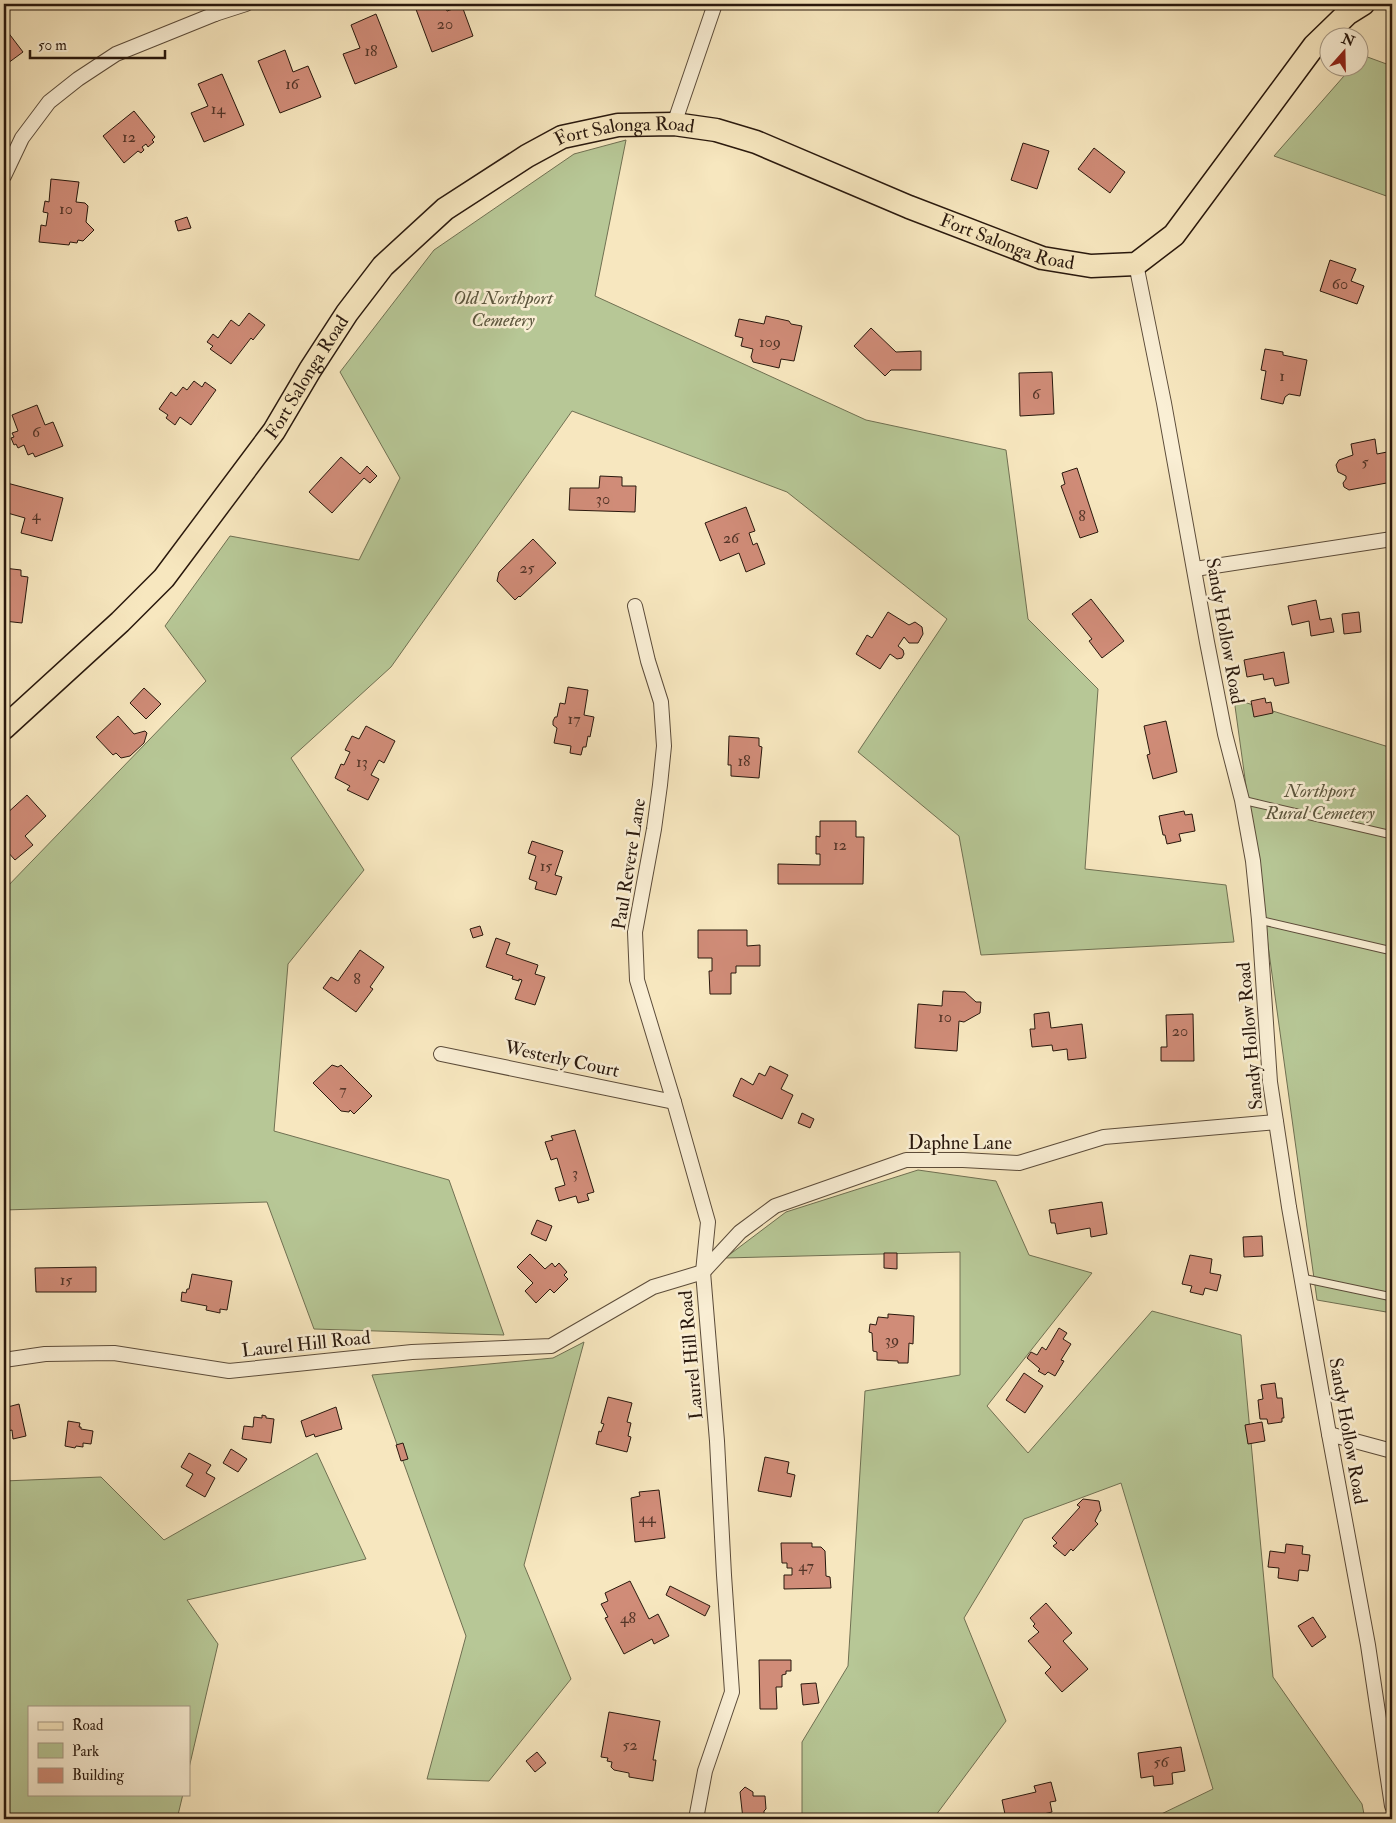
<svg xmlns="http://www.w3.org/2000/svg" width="1396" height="1823" font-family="'IM FELL Double Pica',serif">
  <rect width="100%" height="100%" fill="#f7e7bf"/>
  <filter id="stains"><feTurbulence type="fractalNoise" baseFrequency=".004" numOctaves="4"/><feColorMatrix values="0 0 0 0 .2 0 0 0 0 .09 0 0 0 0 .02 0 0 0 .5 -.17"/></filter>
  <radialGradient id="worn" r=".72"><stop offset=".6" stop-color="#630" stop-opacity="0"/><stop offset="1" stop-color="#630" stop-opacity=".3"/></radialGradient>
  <g fill="#b7c796" stroke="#707052">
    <polygon points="1362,55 1392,66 1392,198 1274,156 1351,68 1358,68 1359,59"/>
    <polygon points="626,140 595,296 866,420 1006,450 1028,619 1098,689 1085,869 1226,885 1234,942 981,955 959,836 858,752 947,619 787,492 572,411 391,667 291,758 364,870 288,964 274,1131 449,1180 504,1335 314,1329 267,1202 4,1210 4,890 206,681 165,626 230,536 359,560 400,478 340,372 434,250 574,154"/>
    <polygon points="1234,699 1392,748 1392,1313 1317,1300"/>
    <polygon points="918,1170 996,1181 1029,1255 1092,1273 987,1406 1028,1453 1152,1311 1241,1335 1273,1677 1362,1804 1365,1819 1151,1819 1213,1789 1121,1483 1024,1519 964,1618 1006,1721 933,1819 802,1819 802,1742 848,1666 865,1391 960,1375 960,1252 725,1258 786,1212"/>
    <polygon points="584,1342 524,1565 571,1679 489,1781 427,1779 466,1636 372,1375 553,1358"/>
    <polygon points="317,1453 366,1559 187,1600 218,1644 189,1768 189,1707 29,1707 29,1794 183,1794 177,1819 4,1819 4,1481 101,1477 164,1540"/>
  </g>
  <g fill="#d08c78" stroke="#29180d">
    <polygon points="414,4 444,4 447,11 462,6 473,36 432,52"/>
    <polygon points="376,14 397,67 355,84 343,54 360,48 351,25"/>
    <polygon points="4,27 23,52 4,66"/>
    <polygon points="285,50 293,72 308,66 321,97 280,113 258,61"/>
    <polygon points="222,74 244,125 204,142 191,113 208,106 198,84"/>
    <polygon points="134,111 155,137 152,140 154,142 148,147 146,144 142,147 144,150 141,153 138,151 124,163 103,136"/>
    <polygon points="1023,143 1049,151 1037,189 1011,180"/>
    <polygon points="1094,148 1125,172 1110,193 1078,169"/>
    <polygon points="51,179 79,182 76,202 85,203 88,206 86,222 94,230 83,241 78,240 77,243 70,242 69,245 39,242 41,225 46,226 48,213 43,212 45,201 49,202"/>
    <polygon points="187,217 191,228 178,231 175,221"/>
    <polygon points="1330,260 1356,269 1351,281 1364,286 1357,304 1320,291"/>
    <polygon points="249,313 265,325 253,340 251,338 231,364 210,349 213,346 207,342 213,334 218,338 231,320 239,326"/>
    <polygon points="766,316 789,321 791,324 802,326 794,361 781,359 779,368 753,362 751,357 753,349 741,346 743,338 735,336 739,319 764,324"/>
    <polygon points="871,328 896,352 921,351 921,370 891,370 885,376 854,346"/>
    <polygon points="1265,349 1283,352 1283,355 1307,360 1300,396 1289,394 1285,397 1283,404 1261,399 1266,371 1261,370"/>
    <polygon points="1052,372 1054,414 1020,416 1019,373"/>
    <polygon points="194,381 202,387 205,382 216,390 191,425 180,417 175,425 166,418 168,415 159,409 171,392 176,396 183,387 187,390"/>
    <polygon points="37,405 45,425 53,422 63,446 35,457 33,453 28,455 24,445 18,448 16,444 14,445 11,438 14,437 12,433 18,431 12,415"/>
    <polygon points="1375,439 1377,454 1392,451 1392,482 1349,490 1344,487 1343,483 1346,479 1346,476 1338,472 1336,465 1339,460 1353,455 1351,444"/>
    <polygon points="341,457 360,474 367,466 377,476 370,483 364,478 332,513 309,492"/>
    <polygon points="1077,468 1098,532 1080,538 1061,486 1065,484 1062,473"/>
    <polygon points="600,476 622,477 622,486 636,486 635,512 569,510 570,488 599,488"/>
    <polygon points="7,483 63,498 52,541 21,533 25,518 4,512 4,496"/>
    <polygon points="746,507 755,531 749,533 753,545 757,543 765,564 746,572 739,553 720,561 705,523"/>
    <polygon points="533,539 556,563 520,597 519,596 515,600 497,581 499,572"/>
    <polygon points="4,568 21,570 21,576 28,577 22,623 4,621"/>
    <polygon points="1091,599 1124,641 1102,658 1089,641 1092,639 1072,614"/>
    <polygon points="1316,600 1320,620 1331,618 1334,632 1311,636 1309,621 1292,625 1288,606"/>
    <polygon points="888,612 909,625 915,622 922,627 923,634 918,643 909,643 904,637 898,646 903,650 904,654 902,658 897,659 890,654 880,669 856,654 867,635 872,638"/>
    <polygon points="1359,612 1361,632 1344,634 1342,614"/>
    <polygon points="1284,652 1289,683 1275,686 1273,678 1264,680 1263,674 1247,677 1244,660"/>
    <polygon points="568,687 588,690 584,715 594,717 590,737 588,736 586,747 583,747 581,755 570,753 571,746 554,743 557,728 553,725 553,721 555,717 557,717 560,703 565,704"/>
    <polygon points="144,688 161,704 146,719 130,703"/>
    <polygon points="1265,698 1266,703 1271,702 1273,713 1254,717 1251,701"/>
    <polygon points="118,716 134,734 145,731 147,733 144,743 130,756 121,758 116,753 113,755 96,737"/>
    <polygon points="1166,721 1177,772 1153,779 1147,755 1150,754 1144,726"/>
    <polygon points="366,726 395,741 384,763 379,760 371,775 379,779 368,800 347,790 350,786 335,778 341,764 344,765 350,752 345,750 352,736 359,739"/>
    <polygon points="729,736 759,738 759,746 762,747 759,778 731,776 731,765 728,765"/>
    <polygon points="27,795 46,816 25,836 33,845 15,860 6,850 9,847 4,842 4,816"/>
    <polygon points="1184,811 1185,815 1192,814 1195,831 1179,834 1181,841 1167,844 1165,835 1163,835 1159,816"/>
    <polygon points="820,821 856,821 856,837 864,837 863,884 778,884 778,864 820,865 820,854 816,854 816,836 820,837"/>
    <polygon points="532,841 563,851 555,875 562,877 556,895 535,889 537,882 529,879 536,856 528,853"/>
    <polygon points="480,926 483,935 473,938 470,929"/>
    <polygon points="698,930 747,930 747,946 760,945 760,966 736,966 736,973 731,973 731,994 710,994 709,971 712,971 712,958 698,958"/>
    <polygon points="496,938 510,943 506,954 538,965 535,974 545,977 535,1005 515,999 522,980 519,979 519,981 512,979 513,976 486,967"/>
    <polygon points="360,950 384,967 370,987 373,989 356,1012 323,988 331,977 338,981"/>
    <polygon points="943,991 965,992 976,1002 981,1002 980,1013 964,1022 959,1021 957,1051 915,1048 918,1004 942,1006"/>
    <polygon points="1049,1012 1051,1028 1082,1024 1086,1058 1068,1060 1067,1049 1053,1051 1052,1045 1032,1047 1030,1029 1035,1029 1034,1014"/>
    <polygon points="1193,1014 1194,1061 1161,1061 1161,1047 1167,1047 1166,1015"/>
    <polygon points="332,1065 338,1067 341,1065 372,1096 354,1114 350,1110 349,1112 341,1111 313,1083"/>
    <polygon points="770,1066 788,1075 781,1089 793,1095 782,1119 733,1096 741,1078 753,1085 759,1073 765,1076"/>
    <polygon points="802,1113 814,1119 810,1128 798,1123"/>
    <polygon points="575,1130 594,1192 587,1194 589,1200 578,1203 576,1196 559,1201 555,1188 565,1185 557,1158 551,1160 545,1142 553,1140 551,1136"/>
    <polygon points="1102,1202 1107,1234 1091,1237 1090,1228 1057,1234 1055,1223 1051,1223 1049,1210"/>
    <polygon points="537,1220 552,1226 546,1241 531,1234"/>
    <polygon points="1262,1236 1263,1256 1244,1257 1243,1237"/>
    <polygon points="884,1253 897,1253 897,1269 884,1268"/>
    <polygon points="530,1254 545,1269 552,1263 555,1267 559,1263 567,1272 564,1275 568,1279 554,1293 550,1289 536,1303 525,1291 533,1283 517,1267"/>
    <polygon points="1190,1255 1212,1259 1210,1273 1221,1275 1217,1291 1205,1288 1203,1295 1190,1292 1192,1286 1182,1284"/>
    <polygon points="96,1267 96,1292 36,1292 35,1268"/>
    <polygon points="192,1274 232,1281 227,1310 220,1309 220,1313 206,1310 207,1306 181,1301 182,1292 186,1293 187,1289 189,1289"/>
    <polygon points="888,1314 914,1316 913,1344 909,1343 908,1363 898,1363 898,1361 877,1360 877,1352 873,1351 872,1333 869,1332 870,1324 876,1325 878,1317 888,1318"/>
    <polygon points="1059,1328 1067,1333 1063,1339 1071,1344 1061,1360 1064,1361 1055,1376 1048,1372 1045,1375 1038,1371 1040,1369 1027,1358 1031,1352 1037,1355 1042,1347 1046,1350"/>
    <polygon points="1024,1373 1043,1386 1025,1413 1006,1400"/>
    <polygon points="1275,1383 1277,1398 1282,1398 1284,1418 1282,1418 1282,1422 1268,1424 1267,1419 1260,1419 1258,1400 1263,1399 1261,1385"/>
    <polygon points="608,1397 632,1403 627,1422 631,1423 628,1436 631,1437 627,1452 596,1444 599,1431 601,1432 604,1424 601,1423"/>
    <polygon points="19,1404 26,1436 13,1439 12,1430 4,1432 4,1408"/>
    <polygon points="336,1407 342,1429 315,1437 314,1434 306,1437 301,1421"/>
    <polygon points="262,1415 266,1416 266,1418 274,1419 271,1443 242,1439 244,1426 253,1427 254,1417 262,1418"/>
    <polygon points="68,1421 80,1423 79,1427 81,1427 81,1429 93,1431 91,1444 83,1443 83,1447 76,1446 75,1448 65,1446"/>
    <polygon points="1262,1422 1265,1441 1248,1444 1245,1425"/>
    <polygon points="403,1443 408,1459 401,1461 396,1445"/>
    <polygon points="231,1449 247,1459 238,1472 223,1463"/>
    <polygon points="189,1453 211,1465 206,1473 215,1478 205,1497 186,1486 193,1474 181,1467"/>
    <polygon points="765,1457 789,1462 787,1473 795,1475 791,1497 758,1491"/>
    <polygon points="659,1490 665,1538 635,1542 631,1498 640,1496 639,1492"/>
    <polygon points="1083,1499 1099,1501 1101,1511 1100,1511 1095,1521 1098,1524 1073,1551 1071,1549 1065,1556 1053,1546 1057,1543 1052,1538 1080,1507 1077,1505"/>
    <polygon points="781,1543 812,1543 812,1547 821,1547 825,1551 826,1576 830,1577 831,1588 784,1589 784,1575 792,1575 792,1568 787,1568 787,1563 782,1563"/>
    <polygon points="1286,1544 1303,1546 1302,1554 1310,1555 1308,1571 1299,1570 1298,1581 1278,1578 1279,1568 1268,1567 1270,1551 1285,1553"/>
    <polygon points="630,1581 649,1619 658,1614 669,1636 654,1644 652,1639 624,1654 605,1618 608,1617 601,1604 608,1601 605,1593"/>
    <polygon points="670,1586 710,1606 705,1616 666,1595"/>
    <polygon points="1046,1603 1072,1633 1063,1641 1088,1669 1062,1692 1045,1673 1051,1667 1028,1641 1039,1632 1033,1626 1035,1624 1030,1618"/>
    <polygon points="1313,1617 1326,1637 1312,1647 1298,1626"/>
    <polygon points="759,1660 791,1660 791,1671 786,1671 786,1674 782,1675 782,1687 776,1687 777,1709 760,1709"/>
    <polygon points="816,1683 819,1703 803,1705 801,1684"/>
    <polygon points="609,1712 660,1721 653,1760 656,1760 653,1781 629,1777 629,1773 614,1770 611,1767 612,1762 607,1761 608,1758 601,1757"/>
    <polygon points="1181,1747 1185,1771 1172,1773 1173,1784 1154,1786 1153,1776 1141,1778 1138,1753"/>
    <polygon points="537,1752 546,1763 535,1772 526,1761"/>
    <polygon points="1051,1782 1056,1801 1050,1802 1052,1812 1031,1817 1032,1819 1006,1819 1002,1800 1036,1792 1034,1786"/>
    <polygon points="745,1787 753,1792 753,1796 765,1796 766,1809 764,1811 764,1819 743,1819 740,1792"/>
  </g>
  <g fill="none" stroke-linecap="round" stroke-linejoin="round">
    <g stroke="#5c4c3a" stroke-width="9">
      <g id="lane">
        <polyline points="1242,800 1392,835"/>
        <polyline points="1259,920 1392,951"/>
        <polyline points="1302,1278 1392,1297"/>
      </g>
    </g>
    <g stroke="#5c4c3a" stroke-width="16">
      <g id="street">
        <polyline points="212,4 215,14 246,4"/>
        <polyline points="674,124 715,4"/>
        <polyline points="4,176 22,138 49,102 78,79 116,54 215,14"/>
        <polyline points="1136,264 1164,403 1207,642 1225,734 1242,800 1253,861 1259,920 1270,1082 1289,1207 1329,1434 1368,1645 1392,1806"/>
        <polyline points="1195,569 1392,539"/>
        <polyline points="635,606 648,661 661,702 664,746 660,785 654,829 635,932 637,980 674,1102 708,1222 703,1272 717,1441 724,1575 732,1692 705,1771 696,1819"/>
        <polyline points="441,1054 674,1102"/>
        <polyline points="4,1360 45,1354 114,1353 229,1371 412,1352 551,1346 653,1287 703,1272 740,1232 775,1206 906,1160 963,1160 1019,1163 1104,1137 1276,1122"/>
        <polyline points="1329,1434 1392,1451"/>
      </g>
    </g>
    <g stroke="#29180d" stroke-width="25">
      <g id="primary">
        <path id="s1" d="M4,728L120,622L164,578L274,431L310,370L347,313L383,266L445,209L527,156L562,137L618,125L674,124L716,130L756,142L909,207L1042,258L1091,266L1136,264L1174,235L1314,46L1347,14L1363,4"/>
      </g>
    </g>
    <use href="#lane" stroke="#faefd5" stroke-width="7"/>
    <use href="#street" stroke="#faefd5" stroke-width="14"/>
    <use href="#primary" stroke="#f7e7bf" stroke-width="22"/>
  </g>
  <g text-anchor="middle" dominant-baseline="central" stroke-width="5" stroke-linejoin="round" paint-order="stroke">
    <g font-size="16" fill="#533528">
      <text x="445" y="24">20</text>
      <text x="371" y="51">18</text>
      <text x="292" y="84">16</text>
      <text x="218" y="109">14</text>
      <text x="129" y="137">12</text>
      <text x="66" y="209">10</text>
      <text x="1340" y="284">60</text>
      <text x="770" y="342">109</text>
      <text x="1282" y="376">1</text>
      <text x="1036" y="394">6</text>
      <text x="36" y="432">6</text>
      <text x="1365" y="462">5</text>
      <text x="603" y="499">30</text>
      <text x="36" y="515">4</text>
      <text x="1082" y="516">8</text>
      <text x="731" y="538">26</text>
      <text x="527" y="568">25</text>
      <text x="574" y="719">17</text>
      <text x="744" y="761">18</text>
      <text x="362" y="762">13</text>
      <text x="840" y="845">12</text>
      <text x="546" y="866">15</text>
      <text x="357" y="979">8</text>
      <text x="945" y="1017">10</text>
      <text x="1180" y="1031">20</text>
      <text x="343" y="1090">7</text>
      <text x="575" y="1173">3</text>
      <text x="66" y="1280">15</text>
      <text x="892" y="1340">39</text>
      <text x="647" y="1518">44</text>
      <text x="806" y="1566">47</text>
      <text x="628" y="1618">48</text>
      <text x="630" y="1745">52</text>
      <text x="1161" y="1762">56</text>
    </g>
    <g font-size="19" fill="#29180d" stroke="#faefd5">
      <text stroke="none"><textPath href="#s1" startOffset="886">Fort Salonga Road</textPath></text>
      <text stroke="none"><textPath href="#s1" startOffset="1291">Fort Salonga Road</textPath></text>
      <text stroke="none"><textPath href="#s1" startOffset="466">Fort Salonga Road</textPath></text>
      <text transform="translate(1225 631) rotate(80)">Sandy Hollow Road</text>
      <text transform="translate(629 864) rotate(-81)">Paul Revere Lane</text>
      <text transform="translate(1250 1036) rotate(-95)">Sandy Hollow Road</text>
      <text transform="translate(562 1059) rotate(12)">Westerly Court</text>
      <text x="960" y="1143">Daphne Lane</text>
      <text transform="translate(306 1344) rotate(-6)">Laurel Hill Road</text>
      <text transform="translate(691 1355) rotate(-95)">Laurel Hill Road</text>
      <text transform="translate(1348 1431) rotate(80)">Sandy Hollow Road</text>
    </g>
    <g font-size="19" font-style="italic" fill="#5b553d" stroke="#faefd5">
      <text x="503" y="298">Old Northport<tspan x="503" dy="22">Cemetery</tspan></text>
      <text x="1320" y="791">Northport<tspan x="1320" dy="22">Rural Cemetery</tspan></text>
    </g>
  </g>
  <rect width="1396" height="1823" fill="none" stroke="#f7e7bf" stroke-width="20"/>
  <rect x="5" y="5" width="1386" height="1813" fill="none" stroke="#29180d" stroke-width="2.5"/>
  <rect x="10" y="10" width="1376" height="1803" fill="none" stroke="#29180d"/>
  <rect x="28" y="1706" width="162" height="90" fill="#faefd5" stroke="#a69985"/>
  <rect x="38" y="1722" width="25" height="8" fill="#f7e7bf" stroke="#a69985"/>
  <text x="72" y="1730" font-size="15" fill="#29180d">Road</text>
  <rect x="38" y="1743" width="25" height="15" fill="#b7c796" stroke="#a69985"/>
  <text x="72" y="1756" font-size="15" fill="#29180d">Park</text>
  <rect x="38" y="1768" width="25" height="15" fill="#d08c78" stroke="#a69985"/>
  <text x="72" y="1780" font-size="15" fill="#29180d">Building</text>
  <g transform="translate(1344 52) rotate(20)"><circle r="24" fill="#faefd5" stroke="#a69985"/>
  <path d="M0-4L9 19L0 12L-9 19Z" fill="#8f2418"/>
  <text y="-8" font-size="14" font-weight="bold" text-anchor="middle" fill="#29180d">N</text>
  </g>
  <path d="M30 50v8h135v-8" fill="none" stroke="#29180d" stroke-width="2.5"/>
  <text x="38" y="50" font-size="15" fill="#29180d" stroke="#faefd5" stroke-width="4" paint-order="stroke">50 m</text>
  <rect width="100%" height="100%" filter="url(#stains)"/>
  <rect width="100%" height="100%" fill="url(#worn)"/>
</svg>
